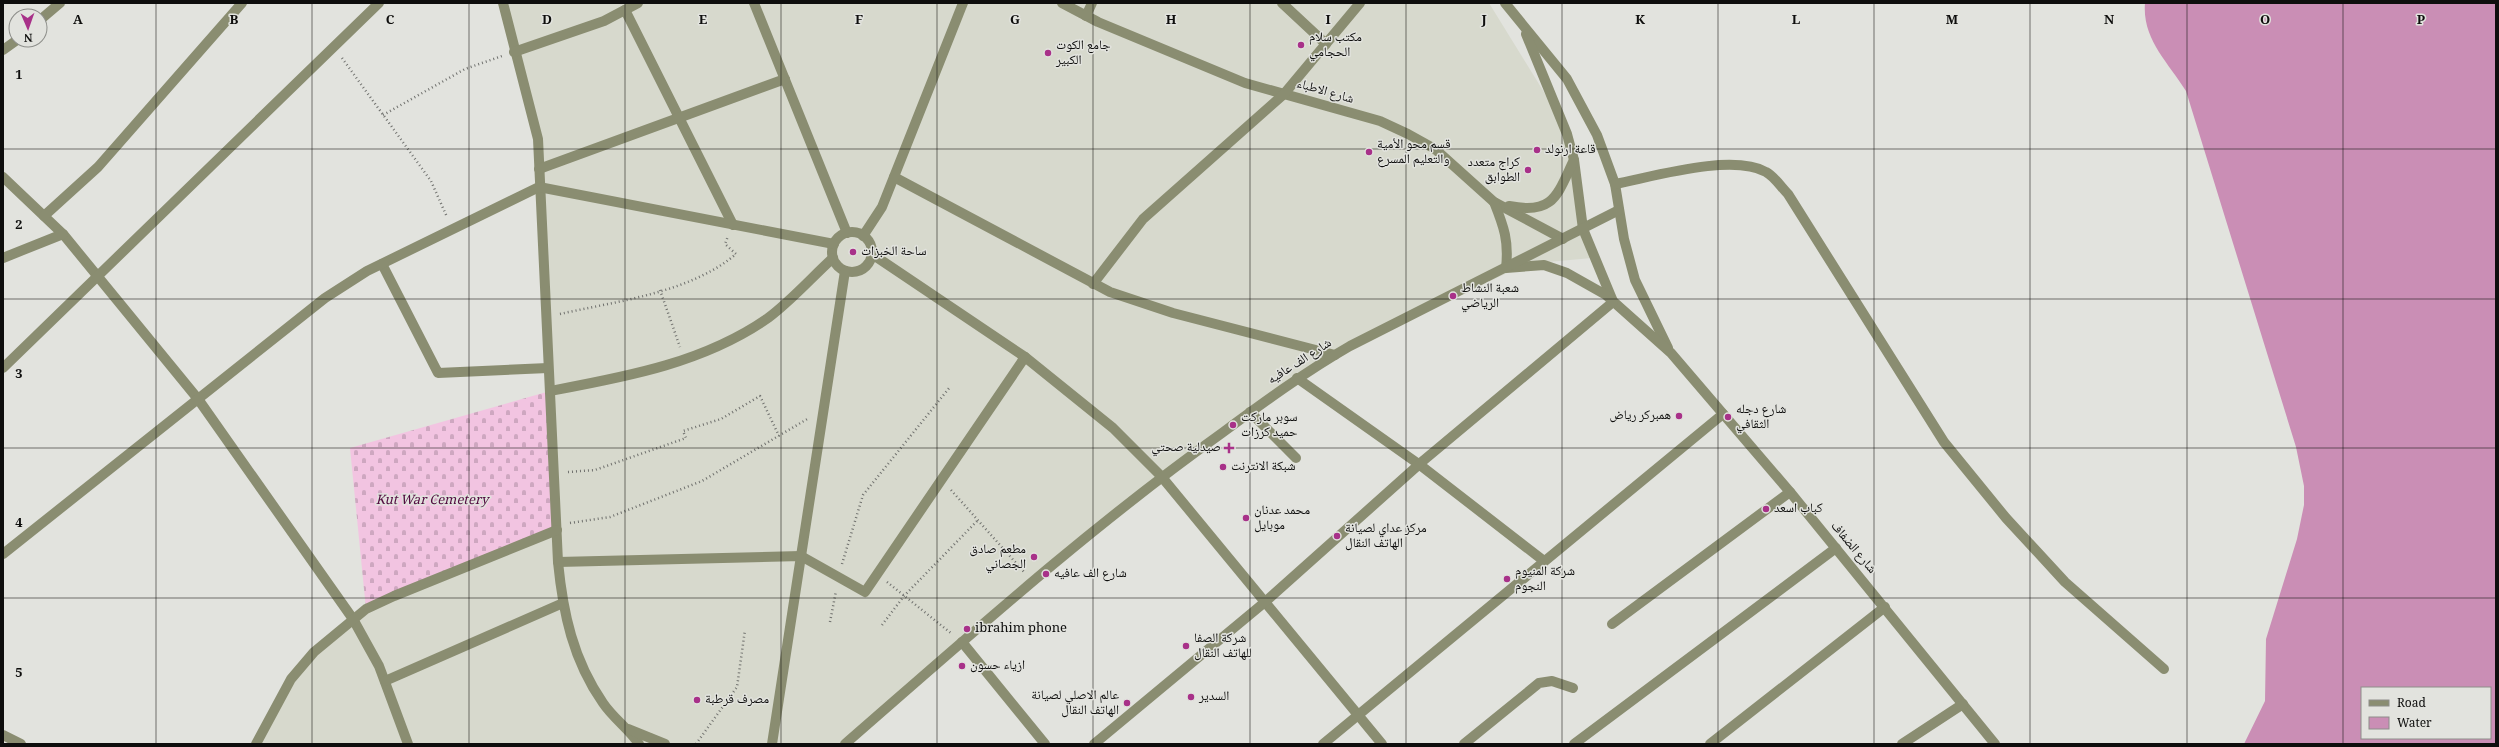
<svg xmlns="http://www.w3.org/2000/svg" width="2499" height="747" font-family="Georgia,'Noto Naskh Arabic',serif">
  <defs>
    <pattern id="cemetery-stones" width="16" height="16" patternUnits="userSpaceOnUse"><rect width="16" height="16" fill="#f2c4e1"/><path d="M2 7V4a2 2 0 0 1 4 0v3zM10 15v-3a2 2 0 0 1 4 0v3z" fill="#cea7c0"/></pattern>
  </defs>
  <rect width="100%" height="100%" fill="#e2e3de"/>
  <polygon fill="#d7d9cd" points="504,3 1489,3 1560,118 1592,258 1526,264 1335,355 1161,476 845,744 258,744 291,679 366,609 556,530 538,139"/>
  <polygon fill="url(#cemetery-stones)" points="550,391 556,530 366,609 350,448"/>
  <path fill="#ca8eb5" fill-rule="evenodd" d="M2145,3H2496V744H2244L2265,701L2266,639L2297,539L2304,505V486L2296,447L2186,91C2168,62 2142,39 2145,3ZM2362,688H2490V738H2362Z"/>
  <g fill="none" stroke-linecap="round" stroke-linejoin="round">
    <g stroke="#70716e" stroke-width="2.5" stroke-dasharray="1 3" stroke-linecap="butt">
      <polyline points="342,58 431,181 447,217"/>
      <polyline points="383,115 465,69 502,56"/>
      <polyline points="660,290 680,347"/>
      <path d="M560,314C617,301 690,293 736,254L725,244L728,236"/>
      <polyline points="568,472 595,470 686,438 683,431 721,419 760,396 779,436"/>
      <polyline points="951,490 1024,572"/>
      <polyline points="570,523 610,517 702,481 809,418"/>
      <polyline points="842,564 863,495 950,387"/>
      <polyline points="887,582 952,634"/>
      <polyline points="830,622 836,591"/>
      <polyline points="882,625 904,596 978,520"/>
      <polyline points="696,744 737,687 745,630"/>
    </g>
    <g stroke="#8a8d71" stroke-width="10">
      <path d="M503,3L538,139L558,562C563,613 573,660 603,703C613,718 629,729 639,744"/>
      <polyline points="754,3 847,233"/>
      <polyline points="1062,3 1098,22 1245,83 1380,121 1408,134 1435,149 1494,202 1563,239"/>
      <polyline points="1282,3 1326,44"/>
      <polyline points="1505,3 1567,79 1597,135 1615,184 1624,239 1635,280 1668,348"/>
      <polyline points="625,10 733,225"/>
      <polyline points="1086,16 1092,3"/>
      <polyline points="40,20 60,3"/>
      <polyline points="1526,34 1567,134 1574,160 1583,229 1612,299"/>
      <polyline points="3,50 17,40"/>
      <polyline points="514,52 604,21 638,3"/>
      <polyline points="539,169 785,79"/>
      <polyline points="3,177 63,234 198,399 353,619 379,666 408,744"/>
      <polyline points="894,177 1110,292 1173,313 1335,355"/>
      <path d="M1615,184C1652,177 1732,153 1766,172C1774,176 1781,187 1788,194L1944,442L2006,518L2065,582L2164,669"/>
      <path d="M1494,202C1504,227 1509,241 1506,268L1544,265L1567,273L1606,295L1671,353L1790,492L1995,744"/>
      <path d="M1509,206C1554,215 1557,195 1574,160"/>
      <polyline points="44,216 98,167 242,3"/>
      <circle cx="852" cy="252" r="20"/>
      <polyline points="863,236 882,207 963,3"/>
      <polyline points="872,254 1025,357 1113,428 1161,476 1382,744"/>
      <polyline points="3,258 63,234"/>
      <polyline points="382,264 438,373 548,368"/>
      <polyline points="1093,284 1143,219 1284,94 1360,3"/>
      <polyline points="3,368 379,3"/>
      <polyline points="1297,378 1420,465 1544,561"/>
      <path d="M550,391C625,377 704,363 768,318C791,301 812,277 833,258"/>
      <polyline points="1250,412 1296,458"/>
      <polyline points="3,554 325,298 367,271 539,187 834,244"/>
      <polyline points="558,562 801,556 865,592 1025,357"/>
      <polyline points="1612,624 1790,492"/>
      <polyline points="962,642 1045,744"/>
      <polyline points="385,681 563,603"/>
      <polyline points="628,729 665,744"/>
      <polyline points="3,735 21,744"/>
      <polyline points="256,744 291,679 314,652 366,609 394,596 557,530"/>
      <polyline points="772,744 845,271"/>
      <path d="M845,744C968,637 1089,528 1222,433C1264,402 1305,372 1350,346L1619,210"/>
      <polyline points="1094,744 1265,602 1424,460 1613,302"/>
      <polyline points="1323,744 1723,414"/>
      <polyline points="1464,744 1539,683 1552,681 1573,688"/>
      <polyline points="1574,744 1836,548"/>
      <polyline points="1710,744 1885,607"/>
      <polyline points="1902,744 1963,704"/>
    </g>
  </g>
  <path fill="none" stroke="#0e0e0d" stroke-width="1" stroke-opacity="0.55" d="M156,3V744M312,3V744M469,3V744M625,3V744M781,3V744M937,3V744M1093,3V744M1250,3V744M1406,3V744M1562,3V744M1718,3V744M1874,3V744M2030,3V744M2187,3V744M2343,3V744M3,149H2496M3,299H2496M3,448H2496M3,598H2496"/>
  <g fill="#a83189" stroke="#e2e3de" stroke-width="1.5">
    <circle cx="1301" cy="45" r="4"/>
    <circle cx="1048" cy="53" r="4"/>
    <circle cx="1537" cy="150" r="4"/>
    <circle cx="1369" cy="152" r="4"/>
    <circle cx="1528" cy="170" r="4"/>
    <circle cx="853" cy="252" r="4"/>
    <circle cx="1453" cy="296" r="4"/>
    <circle cx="1679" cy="416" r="4"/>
    <circle cx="1728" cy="417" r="4"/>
    <circle cx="1233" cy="425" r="4"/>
    <path d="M1227 442h4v4h4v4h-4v4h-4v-4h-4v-4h4z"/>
    <circle cx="1223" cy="467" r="4"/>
    <circle cx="1766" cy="509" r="4"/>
    <circle cx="1246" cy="518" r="4"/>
    <circle cx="1337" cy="536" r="4"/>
    <circle cx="1034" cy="557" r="4"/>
    <circle cx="1046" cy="574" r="4"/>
    <circle cx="1507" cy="579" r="4"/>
    <circle cx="967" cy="629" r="4"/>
    <circle cx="1186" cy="646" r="4"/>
    <circle cx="962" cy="666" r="4"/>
    <circle cx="1191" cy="697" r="4"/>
    <circle cx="697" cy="700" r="4"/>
    <circle cx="1127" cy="703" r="4"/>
  </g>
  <g text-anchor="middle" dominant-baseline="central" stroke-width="3" stroke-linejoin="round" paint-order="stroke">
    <g font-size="13" fill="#0e0e0d" stroke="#e2e3de" text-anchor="start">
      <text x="1309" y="38">مكتب سلام<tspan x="1309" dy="15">الحجامي</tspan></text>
      <text x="1056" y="46">جامع الكوت<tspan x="1056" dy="15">الكبير</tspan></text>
      <text x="1377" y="145">قسم محو الأمية<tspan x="1377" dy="15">والتعليم المسرع</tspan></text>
      <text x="1545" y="150">قاعة ارنولد</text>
      <text x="1520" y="163" text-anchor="end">كراج متعدد<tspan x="1520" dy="15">الطوابق</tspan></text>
      <text x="861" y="252">ساحة الخبزات</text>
      <text x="1461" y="289">شعبة النشاط<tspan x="1461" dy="15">الرياضي</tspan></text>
      <text x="1736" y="410">شارع دجله<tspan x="1736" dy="15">الثقافي</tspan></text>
      <text x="1671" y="416" text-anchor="end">همبركر رياض</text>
      <text x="1241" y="418">سوبر ماركت<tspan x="1241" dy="15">حميد كرزات</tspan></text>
      <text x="1221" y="448" text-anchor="end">صيدلية صحتي</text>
      <text x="1231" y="467">شبكة الانترنت</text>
      <text x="1774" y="509">كباب اسعد</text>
      <text x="1254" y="511">محمد عدنان<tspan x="1254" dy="15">موبايل</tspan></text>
      <text x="1345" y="529">مركز عداي لصيانة<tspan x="1345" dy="15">الهاتف النقال</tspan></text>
      <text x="1026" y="550" text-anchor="end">مطعم صادق<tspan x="1026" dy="15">الجصاني</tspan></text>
      <text x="1515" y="572">شركة المنيوم<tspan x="1515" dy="15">النجوم</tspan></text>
      <text x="1054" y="574">شارع الف عافيه</text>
      <text x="975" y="629">ibrahim phone</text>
      <text x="1194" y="639">شركة الصفا<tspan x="1194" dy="15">للهاتف النقال</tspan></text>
      <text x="970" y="666">ازياء حسون</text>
      <text x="1119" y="696" text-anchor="end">عالم الاصلي لصيانة<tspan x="1119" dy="15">الهاتف النقال</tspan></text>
      <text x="1199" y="697">السدير</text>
      <text x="705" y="700">مصرف قرطبة</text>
    </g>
    <g font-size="13" fill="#0e0e0d" stroke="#e2e3de">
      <text transform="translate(1325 92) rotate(16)">شارع الاطباء</text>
      <text transform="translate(1300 362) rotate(-33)">شارع الف عافيه</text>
      <text transform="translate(1853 548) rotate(50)">شارع الضفاف</text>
    </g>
    <g font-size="13" font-style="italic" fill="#530b41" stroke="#e2e3de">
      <text x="432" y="501">Kut War Cemetery</text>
    </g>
  </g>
  <g font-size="13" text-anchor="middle" font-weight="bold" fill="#0e0e0d" stroke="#e2e3de" stroke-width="3" stroke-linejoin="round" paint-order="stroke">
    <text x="78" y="24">A</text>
    <text x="234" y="24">B</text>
    <text x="390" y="24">C</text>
    <text x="547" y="24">D</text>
    <text x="703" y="24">E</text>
    <text x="859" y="24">F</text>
    <text x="1015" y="24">G</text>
    <text x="1171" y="24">H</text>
    <text x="1328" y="24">I</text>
    <text x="1484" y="24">J</text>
    <text x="1640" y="24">K</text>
    <text x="1796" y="24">L</text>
    <text x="1952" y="24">M</text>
    <text x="2109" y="24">N</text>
    <text x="2265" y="24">O</text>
    <text x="2421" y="24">P</text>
    <text x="19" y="79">1</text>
    <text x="19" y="229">2</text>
    <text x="19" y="378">3</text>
    <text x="19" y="527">4</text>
    <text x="19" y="677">5</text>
  </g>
  <rect width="2499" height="747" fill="none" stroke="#0e0e0d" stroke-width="8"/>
  <rect x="2361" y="687" width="130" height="52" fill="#e2e3de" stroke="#8d8e8a"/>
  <rect x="2369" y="700" width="20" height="6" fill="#8a8d71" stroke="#8d8e8a"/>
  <text x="2397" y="707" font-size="12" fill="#0e0e0d">Road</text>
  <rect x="2369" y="717" width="20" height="12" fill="#ca8eb5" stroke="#8d8e8a"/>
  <text x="2397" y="727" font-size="12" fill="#0e0e0d">Water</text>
  <g transform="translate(28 28) rotate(178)"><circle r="19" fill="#e2e3de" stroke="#8d8e8a"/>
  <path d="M0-3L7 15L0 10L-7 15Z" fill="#a83189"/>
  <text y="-6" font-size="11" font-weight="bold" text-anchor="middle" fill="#0e0e0d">N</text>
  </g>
</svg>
